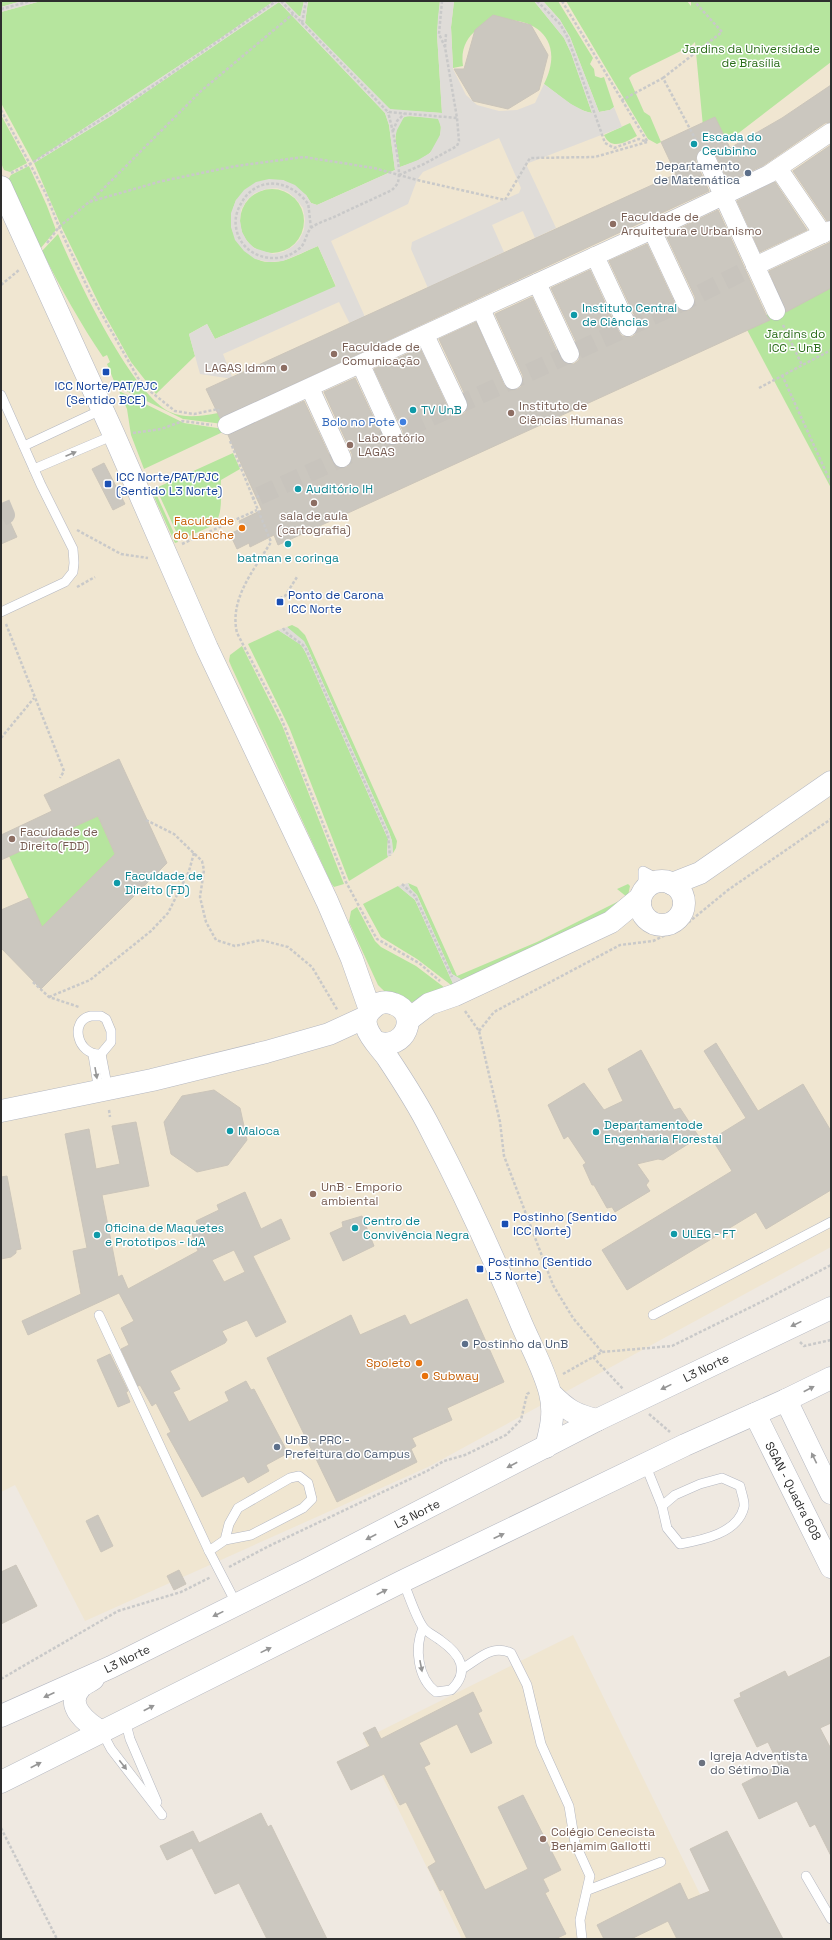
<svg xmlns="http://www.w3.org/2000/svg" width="832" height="1940" font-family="'Space Grotesk',sans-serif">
  <rect width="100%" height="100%" fill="#efe9e1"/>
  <g fill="#f0e6d1">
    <polygon points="1,1 831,1 831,1247 428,1467 85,1621 15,1485 1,1492"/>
    <polygon points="573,1635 722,1939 462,1939 364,1739"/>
  </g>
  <g fill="#b6e59e">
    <polygon points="1,1 22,1 1,7"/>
    <polygon points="41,1 274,1 221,38 33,162 1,103 1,12"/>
    <polygon points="284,1 304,1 301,16 298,16"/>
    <polygon points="308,1 440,1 437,34 442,113 394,110 387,108 305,23"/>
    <path d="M454,1H534L564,38L571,53L592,113C574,110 558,94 544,84C583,5 453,0 463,66L453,68L451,27Z"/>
    <polygon points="543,1 558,1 593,58 590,64 594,69 595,76 601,78 604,77 614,107 610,110 599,112 570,37 560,20"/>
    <polygon points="566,1 687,1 691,6 691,1 831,1 831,62 706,158 695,42 691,46 632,75 629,78 644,112 650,116 661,142 657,144 648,139"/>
    <path d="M279,2L385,113L389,125L395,170L317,205L311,203L306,195L283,180L236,200C227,224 230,235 248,252C254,258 260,262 269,262C286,263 303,252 318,246L336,287L215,339L207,324L189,334L195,356L156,394L131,362L101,308L62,228L34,163L111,116Z"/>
    <polygon points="1,115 27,163 10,172 4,170 1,163"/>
    <path d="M407,116L438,118C446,131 436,151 424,157C417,162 408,164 400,167C398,153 388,123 407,116Z"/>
    <path d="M630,123L637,136C626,142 611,151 604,135Z"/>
    <polygon points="29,166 47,206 56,230 40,249 8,180 11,175"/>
    <circle cx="272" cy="221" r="32"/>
    <path d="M58,234C76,276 130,392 170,412C185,419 202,416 218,413L223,424L183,419L116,386L107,364L110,362L107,355L103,357C80,323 60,287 42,251Z"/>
    <polygon points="831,281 831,488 745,326"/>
    <polygon points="119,391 184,423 224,429 225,431 144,469 131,435 127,409"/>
    <path d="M233,453L240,469L221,480C220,494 224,513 214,525L180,540L156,488Z"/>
    <polygon points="154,489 178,542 175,543 151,490"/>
    <polygon points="292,625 298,628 305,635 397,841 396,848 393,853 392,841 389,832 307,647 287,627"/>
    <polygon points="278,630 299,643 304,649 388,839 387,853 388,857 349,881 289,727 248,644"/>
    <polygon points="242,646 282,725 344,884 334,887 331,883 232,668 229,661 230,655"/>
    <polygon points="98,816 115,854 42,927 9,856"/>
    <polygon points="408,883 417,887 457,976 537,942 627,897 617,889 628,884 630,886 626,905 462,980 452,974 417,895 410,888"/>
    <polygon points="398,886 415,900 455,988 417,959 381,937 363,904"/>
    <path d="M357,907L375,941L381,947L416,966L449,991L412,1002C399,1002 387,995 378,985L349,922L351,911Z"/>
  </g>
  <g fill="#dfdcd8" fill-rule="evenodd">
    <polygon points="22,1 41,1 1,12 1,7"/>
    <path d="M274,1H284L300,17L304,1H308L305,23L390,109L442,113L437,34L438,17L440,1H454L451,27L453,69L466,95L477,105L499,111L517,110L535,103L544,84L571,104L584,111L592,113L571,53L564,38L534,1H543L560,20L570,37L599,112L610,110L614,107L622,127L526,164L556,228L535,238L523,211L492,225L504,252L428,288L411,249L412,242L519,193L521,188L499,138L423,172L417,180L408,204L331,241L365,317L350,324L339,302L223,354L233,379L200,374L189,334L207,324L215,339L336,286L318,246L283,261L269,262L255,259L244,251L235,240L231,227V213L236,200L244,190L256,182L269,179L283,180L295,185L306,195L311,203L317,205L395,170L389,125L385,113L279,2L111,116L34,163L33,162L221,38ZM411,116L438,119L441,127L440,135L430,153L418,160L400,167L395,138L397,130L404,117ZM277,188L288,192L296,199L303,208L305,219L304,230L299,240L292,247L283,252L273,254L254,248L247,241L242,232L240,221L241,210L247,200L255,193L266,189Z"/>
    <polygon points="287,627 304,641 307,647 389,832 392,841 393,853 388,857 387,853 388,839 307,655 301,645 278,630"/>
    <polygon points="408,883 410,888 417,895 452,974 462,980 455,988 415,900 398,886"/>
  </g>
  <g fill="#cbc7bf" stroke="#cbc5ba" fill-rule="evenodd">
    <polygon points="493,15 531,25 548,55 539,90 508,109 473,101 454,69 464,69 475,30"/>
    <polygon points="831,85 831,122 825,123 764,165 728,182 715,153 707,148 701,149 696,157 696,162 709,191 220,418 206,389 676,174 661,142 715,117 730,148 782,118"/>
    <polygon points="831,145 831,220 827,221 793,171"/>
    <polygon points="775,182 807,230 760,252 737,201"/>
    <polygon points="718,210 766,315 770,320 278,545 274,535 250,547 249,543 237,549 230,534 242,528 239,521 262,510 228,435 304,401 333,463 341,468 347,467 352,459 352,454 324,392 355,378 384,440 392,445 398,444 403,436 403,431 374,369 420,348 449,410 452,414 462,415 467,411 468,401 439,339 476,322 504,385 512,390 518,389 522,386 523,376 495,314 532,297 560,358 564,363 574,364 579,360 580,350 551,288 590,270 618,331 622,336 632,337 637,333 638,323 609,261 647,244 676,306 684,311 690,310 695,302 695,297 666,235"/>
    <polygon points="831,242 831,288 786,312 769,271"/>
    <polygon points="104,463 125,504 113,510 92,469"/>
    <polygon points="1,502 17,537 1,544"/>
    <polygon points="119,759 167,863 41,989 1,948 1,910 29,898 42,927 115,854 98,816 1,860 1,835 52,811 44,795"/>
    <polygon points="716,1043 758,1111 803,1084 831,1131 831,1190 766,1229 756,1212 627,1290 602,1250 732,1171 712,1139 746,1118 704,1051"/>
    <polygon points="641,1050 674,1110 680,1108 699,1137 663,1160 658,1159 637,1164 649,1181 646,1185 650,1191 615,1212 612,1207 607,1208 594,1185 592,1185 583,1165 586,1163 568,1136 564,1139 548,1105 584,1083 604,1110 623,1101 608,1069"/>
    <polygon points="214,1090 240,1108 247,1140 228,1165 197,1172 171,1154 164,1122 182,1096"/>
    <path d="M136,1122L149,1186L102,1195L118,1277L122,1275L128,1289L198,1251L190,1229L198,1226L196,1221L219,1210L217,1205L245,1192L261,1229L281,1219L290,1239L253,1256L286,1322L256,1337L247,1320L222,1331L227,1340L225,1343L170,1371L180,1389L173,1392L189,1422L229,1401L225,1392L246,1381L251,1390L254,1389L288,1453L266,1465L269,1471L248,1483L244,1476L202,1497L167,1434L171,1432L156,1403L152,1406L140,1385L138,1386L121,1349L129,1345L121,1328L134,1321L119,1293L28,1335L22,1321L81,1294L73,1251L87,1248L65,1134L89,1129L96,1169L120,1164L112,1126ZM234,1250L245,1272L224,1282L212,1260Z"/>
    <polygon points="7,1176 21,1249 16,1250 16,1253 11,1257 1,1259 1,1177"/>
    <polygon points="362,1216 374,1246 343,1261 330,1233 343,1227 342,1222"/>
    <polygon points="467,1299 504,1382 447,1408 452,1420 412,1438 416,1446 411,1449 417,1462 337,1502 267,1358 351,1315 360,1335 405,1315 410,1325"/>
    <polygon points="110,1354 128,1391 126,1392 130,1402 118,1407 97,1360"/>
    <polygon points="98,1515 113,1546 101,1552 86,1521"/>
    <polygon points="16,1565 37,1606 1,1624 1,1572"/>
    <polygon points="179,1570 186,1584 174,1590 167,1576"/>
    <polygon points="831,1656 831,1723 820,1728 831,1749 831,1856 815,1824 810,1827 797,1801 759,1819 742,1784 779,1765 768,1742 757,1747 734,1700 741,1697 740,1693 785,1671 788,1677"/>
    <polygon points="473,1692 482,1711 478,1713 492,1743 471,1753 457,1724 419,1743 430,1764 424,1767 485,1890 528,1869 498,1807 523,1795 561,1870 543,1879 549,1891 545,1893 566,1934 555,1939 467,1939 443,1889 440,1891 428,1867 436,1862 406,1802 400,1805 384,1774 351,1790 337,1762 370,1746 363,1733 375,1727 381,1739"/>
    <polygon points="261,1813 268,1827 271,1825 327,1939 267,1939 239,1883 215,1894 192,1848 167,1860 160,1846 193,1831 199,1843"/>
    <polygon points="727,1831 783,1939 677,1939 668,1921 631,1939 604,1939 597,1925 680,1883 688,1900 710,1891 690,1849"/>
  </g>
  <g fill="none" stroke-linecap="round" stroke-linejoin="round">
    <g stroke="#c8c4bd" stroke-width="18" stroke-dasharray="18 9" stroke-linecap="butt">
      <polyline points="259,496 679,304 755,266"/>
      <polyline points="1,503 6,515 1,518"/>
    </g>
    <g stroke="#b4b7c1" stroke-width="10">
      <g id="lane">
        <polyline points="1,395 41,485 73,549 74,563 73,572 65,582 1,612"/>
        <polyline points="24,446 101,410"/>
        <polyline points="34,469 114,435"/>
        <polyline points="643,892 643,871 662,881"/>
        <path d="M91,1016H101L106,1019L111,1031V1042L101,1054C77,1056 69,1020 91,1016Z"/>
        <polyline points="101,1054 108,1090"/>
        <polyline points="93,1055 99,1091"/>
        <polyline points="99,1315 209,1551"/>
        <polyline points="653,1315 831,1222"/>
        <path d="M645,1464L662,1506L667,1528L680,1544C703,1540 738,1533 744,1507C745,1501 741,1492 740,1486L722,1478L700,1484L675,1495L662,1506"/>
        <polyline points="225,1540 229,1524 238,1508 290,1478 299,1476 308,1483 312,1499 303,1508 251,1535 225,1540 209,1551 237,1605"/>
        <path d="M403,1581C408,1593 416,1618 423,1627C426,1632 435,1636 440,1640C460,1654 471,1671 451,1690L436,1692C418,1679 414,1648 423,1628"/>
        <path d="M462,1669C479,1659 491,1644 511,1653L527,1685L541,1744L569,1806L575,1843L590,1876L580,1920L582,1939"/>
        <polyline points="125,1720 130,1739 157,1802"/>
        <polyline points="102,1732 111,1749 162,1815"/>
        <polyline points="806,1876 831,1919"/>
        <polyline points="588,1890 661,1862"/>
      </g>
    </g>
    <g stroke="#b4b7c1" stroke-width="19">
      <g id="street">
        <polyline points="706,158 776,311"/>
        <polyline points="778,168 823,234"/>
        <polyline points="652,230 685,301"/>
        <polyline points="595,256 628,327"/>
        <polyline points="755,266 831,230"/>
        <polyline points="537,283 570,354"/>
        <polyline points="481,309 513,380"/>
        <polyline points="425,335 458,405"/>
        <polyline points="361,365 393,435"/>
        <polyline points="310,388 342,458"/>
        <polyline points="227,425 652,230 769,174 831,132"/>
      </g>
    </g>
    <g stroke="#b4b7c1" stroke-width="23">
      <g id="secondary">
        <polyline points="1,187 114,435 207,648 327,901 352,959 370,1010"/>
        <circle cx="662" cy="903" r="22"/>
        <polyline points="672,884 700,873 831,782"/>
        <polyline points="408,1020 429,1004 455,995 611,922 640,898"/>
        <path d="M376,1042C406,1052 420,1013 394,1004C387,1001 379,1002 374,1007C353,1023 377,1043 387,1057C403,1081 418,1104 431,1130C463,1191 492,1254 519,1318C529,1343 544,1368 550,1393C555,1412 551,1429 546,1447"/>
        <polyline points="1,1111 152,1080 266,1052 329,1034 366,1017"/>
        <path d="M551,1394C567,1410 575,1415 597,1420"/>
        <polyline points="786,1400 831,1493"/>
        <polyline points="755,1414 831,1567"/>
        <path d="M93,1679C89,1682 83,1684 80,1688C64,1706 88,1724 102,1732"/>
        <polyline points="1,1716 111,1667 306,1570 597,1420 831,1308"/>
        <polyline points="1,1782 403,1581 685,1445 786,1400 831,1378"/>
      </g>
    </g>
    <g stroke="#c9c9c9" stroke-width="2.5" stroke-dasharray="3 2" stroke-linecap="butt">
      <polyline points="281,1 388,112 457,118 445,47 439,34 442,1"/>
      <polyline points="537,1 560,24 568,38 605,143 614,148 639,139 647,142"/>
      <polyline points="562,1 622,100 663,78 698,144"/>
      <polyline points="1,9 31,1"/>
      <polyline points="302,23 306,1"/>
      <polyline points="445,47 446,34"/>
      <polyline points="663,78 722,32 694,1"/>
      <polyline points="622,100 647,141"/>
      <polyline points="1,110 46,194 59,227 91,295 138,378 151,392 175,411 194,414 218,409 219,412"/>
      <polyline points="393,131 397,121 404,114"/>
      <polyline points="11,173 30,164 140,95 276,1"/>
      <polyline points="399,175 424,164 457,146 459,141 457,118"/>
      <polyline points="90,202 201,91 293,14"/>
      <path d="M311,228C310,222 309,207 308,204C305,199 299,194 295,191C278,180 259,181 246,196C239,205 234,216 236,227C240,257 278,268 300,248C306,243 306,232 312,227C318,223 327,220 334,217C353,208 373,199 392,190C394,188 397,185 398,182C402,168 392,127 388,112"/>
      <polyline points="47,243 59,227 89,202 162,181 236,166 304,157 374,168 417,180 505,200 530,158 595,157 647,142"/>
      <polyline points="1,285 19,270"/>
      <polyline points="783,325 802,365"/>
      <polyline points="782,375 831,483"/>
      <polyline points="759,388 831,350"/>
      <polyline points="133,433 161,429 183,421 212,425"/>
      <path d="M230,441L271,542C254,570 229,599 237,633L280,715L346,882L373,932L377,939L419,963L440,981"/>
      <polyline points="252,499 259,496"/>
      <polyline points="77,530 121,554 148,558"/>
      <polyline points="182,544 257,510"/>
      <polyline points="77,587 95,577"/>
      <polyline points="279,602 278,599 285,596 297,577"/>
      <polyline points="6,624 64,771 60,778"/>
      <path d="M283,628C288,637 300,640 306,649L388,835L390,856"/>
      <polyline points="1,738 34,698"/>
      <polyline points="146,820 174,834 202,861 204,870 200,897 206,922 216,940 235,946 261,940 288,947 312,967 338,1011"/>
      <polyline points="402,884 415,896 452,977"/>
      <polyline points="33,982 49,997 79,1007"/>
      <polyline points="49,997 90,980 151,931 168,913 189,871 194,853"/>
      <polyline points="465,1011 479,1031 500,1122 504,1156 553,1285 573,1318 602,1352"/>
      <polyline points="479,1031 494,1012 620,945 653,941 674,931 689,922 728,890 831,819"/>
      <polyline points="109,1110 110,1117"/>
      <polyline points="800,1342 804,1346 831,1340"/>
      <polyline points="593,1357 623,1389"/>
      <polyline points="563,1374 602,1352 672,1346 763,1301 831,1265"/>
      <polyline points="649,1414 670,1432"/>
      <polyline points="229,1567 269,1546 427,1471 444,1461 465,1455 506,1435 521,1420 527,1394 531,1392"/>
      <polyline points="1,1679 118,1611 181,1592 211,1577"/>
      <polyline points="1,1828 57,1939"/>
    </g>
    <use href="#lane" stroke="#fff" stroke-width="9"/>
    <use href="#street" stroke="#fff" stroke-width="18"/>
    <use href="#secondary" stroke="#fff" stroke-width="22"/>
  </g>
  <defs><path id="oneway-solid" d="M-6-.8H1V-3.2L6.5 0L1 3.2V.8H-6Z"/></defs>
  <g fill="#969696">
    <use href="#oneway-solid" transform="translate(71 454) rotate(-23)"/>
    <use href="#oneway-solid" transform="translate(96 1073) rotate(80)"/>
    <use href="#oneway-solid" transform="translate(796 1324) rotate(154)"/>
    <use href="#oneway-solid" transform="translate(666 1387) rotate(154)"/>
    <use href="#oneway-solid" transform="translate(809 1389) rotate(-27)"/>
    <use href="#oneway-solid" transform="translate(814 1458) rotate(-116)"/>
    <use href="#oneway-solid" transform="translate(512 1465) rotate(152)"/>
    <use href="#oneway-solid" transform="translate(499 1536) rotate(-25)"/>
    <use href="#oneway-solid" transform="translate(371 1537) rotate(153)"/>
    <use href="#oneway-solid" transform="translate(382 1592) rotate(-27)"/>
    <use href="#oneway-solid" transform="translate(218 1614) rotate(154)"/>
    <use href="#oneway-solid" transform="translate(266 1650) rotate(-26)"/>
    <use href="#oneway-solid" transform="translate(421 1666) rotate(79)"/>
    <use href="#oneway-solid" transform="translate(49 1695) rotate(156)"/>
    <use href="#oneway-solid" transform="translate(149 1708) rotate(-27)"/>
    <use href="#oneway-solid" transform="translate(36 1765) rotate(-27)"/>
    <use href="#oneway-solid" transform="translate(123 1765) rotate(52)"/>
  </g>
  <g fill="#0f9aa8" stroke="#fff" stroke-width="1.5">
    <circle cx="694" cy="144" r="4"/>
    <circle cx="574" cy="315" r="4"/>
    <circle cx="413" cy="410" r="4"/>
    <circle cx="298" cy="489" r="4"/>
    <circle cx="288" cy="544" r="4"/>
    <circle cx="117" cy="883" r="4"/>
    <circle cx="230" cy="1131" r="4"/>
    <circle cx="596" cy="1132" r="4"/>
    <circle cx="355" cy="1228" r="4"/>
    <circle cx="674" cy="1234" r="4"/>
    <circle cx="97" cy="1235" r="4"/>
  </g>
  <g fill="#5c6f8a" stroke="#fff" stroke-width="1.5">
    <circle cx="748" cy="173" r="4"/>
    <circle cx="465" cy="1344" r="4"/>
    <circle cx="277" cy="1447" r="4"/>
  </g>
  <g fill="#8d6e63" stroke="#fff" stroke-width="1.5">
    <circle cx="613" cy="224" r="4"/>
    <circle cx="334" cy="354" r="4"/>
    <circle cx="284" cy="368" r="4"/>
    <circle cx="511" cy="413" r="4"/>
    <circle cx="350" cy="445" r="4"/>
    <circle cx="314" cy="503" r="4"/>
    <circle cx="12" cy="839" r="4"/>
    <circle cx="313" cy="1194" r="4"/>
    <circle cx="543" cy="1839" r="4"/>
  </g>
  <g fill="#1a4fb4" stroke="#fff" stroke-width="1.5">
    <rect x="102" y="368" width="8" height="8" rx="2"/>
    <rect x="104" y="480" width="8" height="8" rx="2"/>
    <rect x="276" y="598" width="8" height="8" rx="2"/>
    <rect x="501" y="1220" width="8" height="8" rx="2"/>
    <rect x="476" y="1265" width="8" height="8" rx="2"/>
  </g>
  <circle fill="#3f7fe0" stroke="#fff" stroke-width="1.5" cx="403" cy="422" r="4"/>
  <g fill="#e8710a" stroke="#fff" stroke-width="1.5">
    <circle cx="242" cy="528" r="4"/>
    <circle cx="419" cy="1363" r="4"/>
    <circle cx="425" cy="1376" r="4"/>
  </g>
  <circle fill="#6b7280" stroke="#fff" stroke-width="1.5" cx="702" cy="1763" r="4"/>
  <g text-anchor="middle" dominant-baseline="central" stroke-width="3" stroke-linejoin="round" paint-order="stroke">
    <g font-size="12" fill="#2c6e1b" stroke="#fff">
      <text x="751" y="49">Jardins da Universidade<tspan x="751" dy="14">de Brasília</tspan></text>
      <text x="795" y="334">Jardins do<tspan x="795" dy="14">ICC - UnB</tspan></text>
    </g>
    <g font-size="12" fill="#0d838f" stroke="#fff" text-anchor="start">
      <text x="702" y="137">Escada do<tspan x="702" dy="14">Ceubinho</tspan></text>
      <text x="582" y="308">Instituto Central<tspan x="582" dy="14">de Ciências</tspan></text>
      <text x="421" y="410">TV UnB</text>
      <text x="306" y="489">Auditório IH</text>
      <text x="288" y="558" text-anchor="middle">batman e coringa</text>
      <text x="125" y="876">Faculdade de<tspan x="125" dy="14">Direito (FD)</tspan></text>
      <text x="604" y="1125">Departamentode<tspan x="604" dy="14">Engenharia Florestal</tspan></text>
      <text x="238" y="1131">Maloca</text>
      <text x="363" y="1221">Centro de<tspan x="363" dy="14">Convivência Negra</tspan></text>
      <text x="105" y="1228">Oficina de Maquetes<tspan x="105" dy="14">e Prototipos - IdA</tspan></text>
      <text x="682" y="1234">ULEG - FT</text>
    </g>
    <g font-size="12" fill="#4e5e75" stroke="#fff" text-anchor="start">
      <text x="740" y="166" text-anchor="end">Departamento<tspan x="740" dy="14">de Matemática</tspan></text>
      <text x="473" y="1344">Postinho da UnB</text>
      <text x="285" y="1440">UnB - PRC -<tspan x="285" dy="14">Prefeitura do Campus</tspan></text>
    </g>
    <g font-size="12" fill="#785e54" stroke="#fff" text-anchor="start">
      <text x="621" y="217">Faculdade de<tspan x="621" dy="14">Arquitetura e Urbanismo</tspan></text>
      <text x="342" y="347">Faculdade de<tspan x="342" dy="14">Comunicação</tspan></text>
      <text x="276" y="368" text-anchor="end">LAGAS ldmm</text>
      <text x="519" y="406">Instituto de<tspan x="519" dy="14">Ciências Humanas</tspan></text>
      <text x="358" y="438">Laboratório<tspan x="358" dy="14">LAGAS</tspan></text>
      <text x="314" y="516" text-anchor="middle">sala de aula<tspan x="314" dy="14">(cartografia)</tspan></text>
      <text x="20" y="832">Faculdade de<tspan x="20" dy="14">Direito(FDD)</tspan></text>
      <text x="321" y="1187">UnB - Emporio<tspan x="321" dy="14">ambiental</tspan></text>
      <text x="551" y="1832">Colégio Cenecista<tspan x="551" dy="14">Benjamim Gallotti</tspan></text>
    </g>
    <g font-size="12" fill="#164399" stroke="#fff" text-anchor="start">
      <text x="106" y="386" text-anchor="middle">ICC Norte/PAT/PJC<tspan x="106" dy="14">(Sentido BCE)</tspan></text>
      <text x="116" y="477">ICC Norte/PAT/PJC<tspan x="116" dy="14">(Sentido L3 Norte)</tspan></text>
      <text x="288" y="595">Ponto de Carona<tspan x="288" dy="14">ICC Norte</tspan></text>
      <text x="513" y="1217">Postinho (Sentido<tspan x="513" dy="14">ICC Norte)</tspan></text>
      <text x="488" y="1262">Postinho (Sentido<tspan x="488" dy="14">L3 Norte)</tspan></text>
    </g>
    <g font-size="12" fill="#366cbe" stroke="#fff" text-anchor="end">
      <text x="395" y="422">Bolo no Pote</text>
    </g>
    <g font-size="12" fill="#c56008" stroke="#fff" text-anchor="end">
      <text x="234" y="521">Faculdade<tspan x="234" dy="14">do Lanche</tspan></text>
      <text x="411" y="1363">Spoleto</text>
      <text x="433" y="1376" text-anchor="start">Subway</text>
    </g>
    <g font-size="12" fill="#2e2e2e" stroke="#fff">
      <text transform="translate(706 1368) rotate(-26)">L3 Norte</text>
      <text transform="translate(793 1491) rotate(63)">SGAN - Quadra 608</text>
      <text transform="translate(417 1514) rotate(-27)">L3 Norte</text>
      <text transform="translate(127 1659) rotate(-26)">L3 Norte</text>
    </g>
    <g font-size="12" fill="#5b616d" stroke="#fff" text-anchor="start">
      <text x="710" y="1756">Igreja Adventista<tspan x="710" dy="14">do Sétimo Dia</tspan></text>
    </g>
  </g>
  <rect width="832" height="1940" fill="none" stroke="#2e2e2e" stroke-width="4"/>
</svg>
